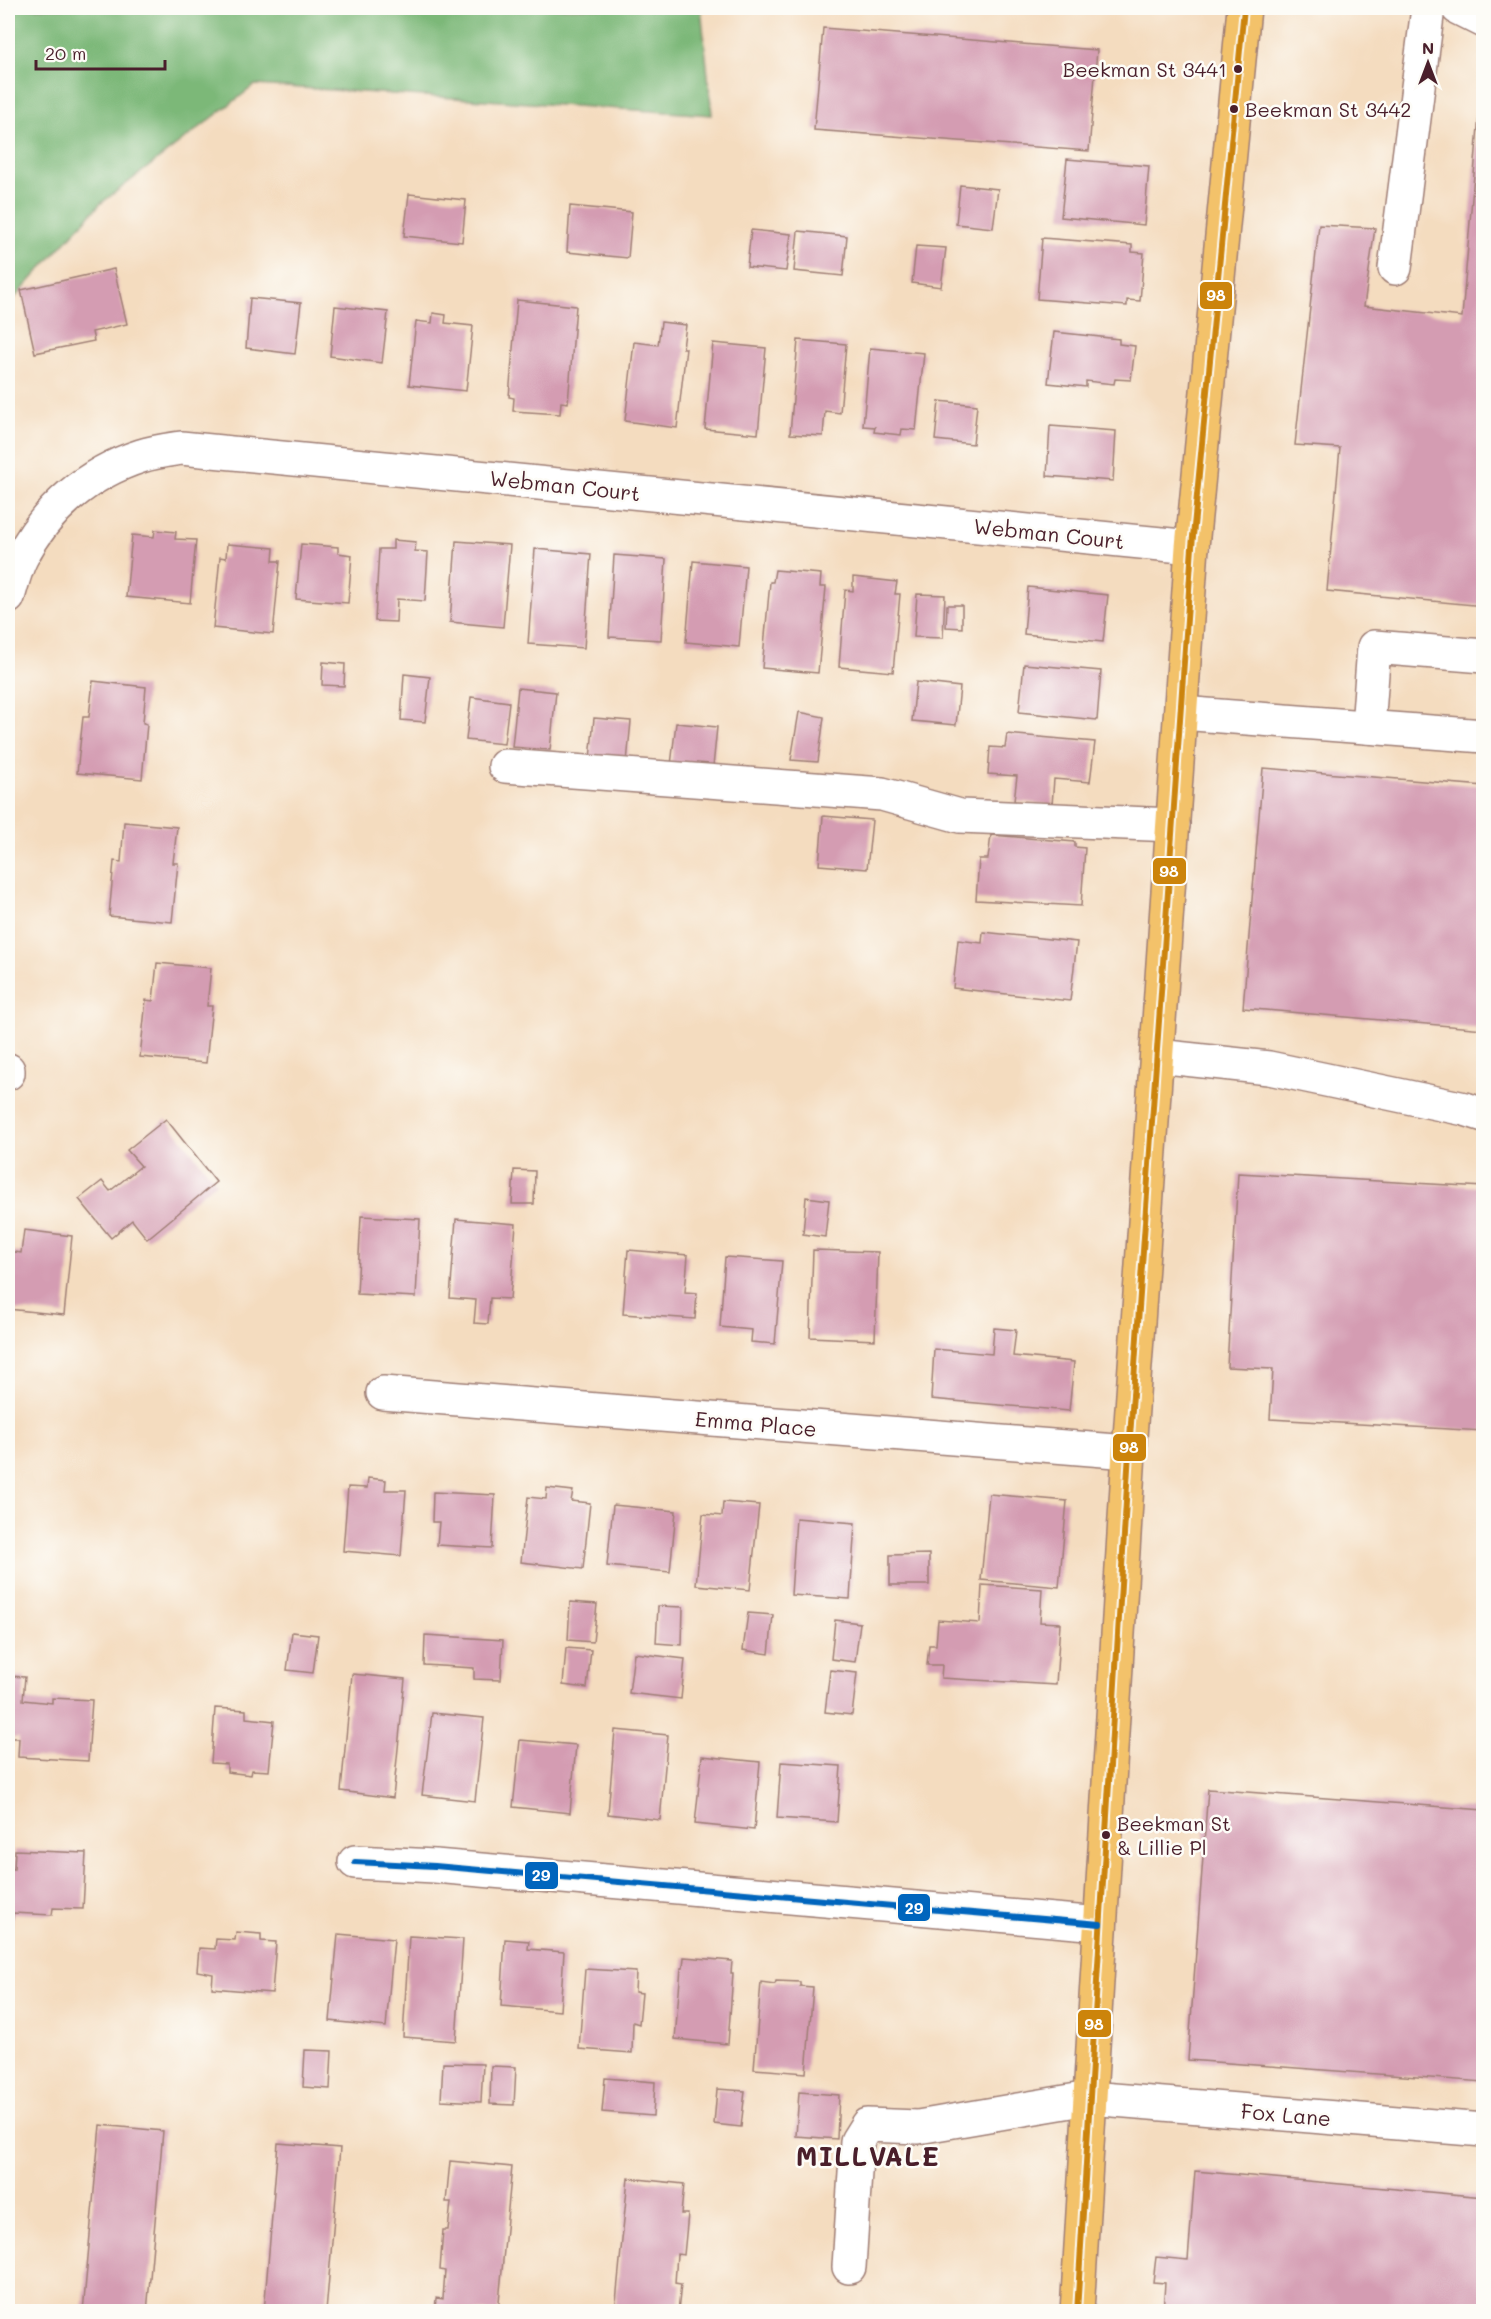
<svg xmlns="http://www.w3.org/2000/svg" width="1491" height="2319" font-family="Mali,sans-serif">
  <rect width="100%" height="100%" fill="#fdfcf7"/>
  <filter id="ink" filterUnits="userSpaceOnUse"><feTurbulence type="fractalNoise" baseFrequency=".0167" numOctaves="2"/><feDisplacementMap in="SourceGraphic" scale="12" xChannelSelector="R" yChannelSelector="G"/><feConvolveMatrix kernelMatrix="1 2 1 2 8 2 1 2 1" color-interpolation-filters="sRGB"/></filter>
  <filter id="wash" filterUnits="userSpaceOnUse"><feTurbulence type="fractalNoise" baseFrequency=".008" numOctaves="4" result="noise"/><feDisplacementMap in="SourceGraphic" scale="24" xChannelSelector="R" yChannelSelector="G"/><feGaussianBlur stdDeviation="1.35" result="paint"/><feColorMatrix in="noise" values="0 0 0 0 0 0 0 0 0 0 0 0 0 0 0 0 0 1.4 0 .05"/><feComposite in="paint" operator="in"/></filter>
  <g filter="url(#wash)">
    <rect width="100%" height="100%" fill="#f4dcbf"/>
    <polygon fill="#7bb878" stroke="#626c52" stroke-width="1.5" points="8,8 701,8 712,115 255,85 100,204 8,305"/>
    <g id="blocks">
      <g fill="#d49cb2">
        <polygon points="823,28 1097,50 1089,151 814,130"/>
        <polygon points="1480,103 1484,104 1484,606 1327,591 1340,448 1295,445 1319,225 1375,228 1364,306 1462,317"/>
        <polygon points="1067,159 1149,166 1144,225 1061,217"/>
        <polygon points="960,185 998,189 993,228 956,224"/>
        <polygon points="409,194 466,200 462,242 404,236"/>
        <polygon points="570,206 632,212 628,258 567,252"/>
        <polygon points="751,230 791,234 786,271 747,267"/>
        <polygon points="798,231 847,236 843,276 794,271"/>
        <polygon points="1042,238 1132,245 1132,252 1144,253 1140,301 1127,300 1127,306 1037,299"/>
        <polygon points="916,246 946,248 941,287 912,283"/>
        <polygon points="114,269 127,324 92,332 94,341 35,353 21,290"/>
        <polygon points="250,298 301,303 295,354 246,348"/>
        <polygon points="517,300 576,306 568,403 561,402 560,414 513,411 514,398 509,397"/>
        <polygon points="335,306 388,312 382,363 330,356"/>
        <polygon points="433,313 446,315 445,323 473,326 466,391 409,385 416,321 432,323"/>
        <polygon points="661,322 686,325 683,348 686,348 677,428 625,421 634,342 658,345"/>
        <polygon points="1054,332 1119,339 1119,344 1135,346 1131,380 1115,379 1114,384 1086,381 1086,387 1048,383"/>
        <polygon points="798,340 846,344 840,413 825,411 823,436 790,434"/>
        <polygon points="713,343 766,348 758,434 705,429"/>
        <polygon points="870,348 924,353 916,430 902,429 901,435 874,432 875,427 863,426"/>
        <polygon points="939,401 977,405 973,444 935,440"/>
        <polygon points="1050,426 1116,431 1113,481 1047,476"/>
        <polygon points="155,530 176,532 175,539 196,540 190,603 126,597 132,535 154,537"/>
        <polygon points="393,540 416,542 415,551 428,552 425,601 397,599 396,622 375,621 379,549 393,549"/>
        <polygon points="456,541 510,545 503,627 450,622"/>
        <polygon points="227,544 274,548 273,561 280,561 273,634 213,628 220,557 226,558"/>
        <polygon points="301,544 338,547 338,553 352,555 348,603 296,599"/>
        <polygon points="535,549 591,554 584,648 528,644"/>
        <polygon points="614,555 666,559 661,640 609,637"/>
        <polygon points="693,561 746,566 739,647 686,642"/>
        <polygon points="775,570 821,574 820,587 826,587 818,673 762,668 770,582 773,582"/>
        <polygon points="853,577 897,582 895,594 900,594 893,672 839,667 845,590 853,591"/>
        <polygon points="1028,587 1108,595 1103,642 1024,634"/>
        <polygon points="917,594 945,595 943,638 914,637"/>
        <polygon points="947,605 962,605 962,628 946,627"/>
        <polygon points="323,662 345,664 344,686 322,685"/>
        <polygon points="1024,664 1101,671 1097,720 1019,712"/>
        <polygon points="404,674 430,677 425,722 401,720"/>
        <polygon points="93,681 146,687 143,723 147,724 142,779 77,773 83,717 89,717"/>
        <polygon points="916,682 960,687 956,725 912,721"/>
        <polygon points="518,688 556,692 550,750 512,747"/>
        <polygon points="471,697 509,702 504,744 466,740"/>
        <polygon points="799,712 824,717 818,762 791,760"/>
        <polygon points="594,718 631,721 627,762 590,759"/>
        <polygon points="676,723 717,727 713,767 671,765"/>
        <polygon points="1007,734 1095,742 1090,782 1054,779 1052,805 1014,801 1017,776 988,774 990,747 1005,748"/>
        <polygon points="1263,768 1484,786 1484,1029 1243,1008"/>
        <polygon points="823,816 872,820 867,869 819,865"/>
        <polygon points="124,822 177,827 173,863 178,863 172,922 109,916 114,861 121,862"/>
        <polygon points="991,835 1075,842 1075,847 1085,848 1081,906 976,900 979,859 988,859"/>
        <polygon points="983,932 1077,942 1070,1001 953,988 958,940 982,943"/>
        <polygon points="157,963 211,968 207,1006 212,1006 206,1063 140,1057 146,1000 153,1001"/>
        <polygon points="166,1119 216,1182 147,1239 132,1220 111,1238 79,1199 102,1181 110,1191 141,1166 127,1150"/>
        <polygon points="514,1170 535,1171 534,1204 512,1204"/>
        <polygon points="1238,1173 1484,1187 1484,1431 1270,1419 1273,1369 1227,1367"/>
        <polygon points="806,1197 829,1200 825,1237 803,1234"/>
        <polygon points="361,1216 420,1219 416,1297 357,1294"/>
        <polygon points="456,1219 516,1224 510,1299 490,1298 488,1324 474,1323 476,1300 450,1298"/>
        <polygon points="24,1230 72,1236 64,1315 8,1309 8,1251 21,1253"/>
        <polygon points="628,1250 688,1255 685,1292 697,1293 695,1319 623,1314"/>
        <polygon points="813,1250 878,1252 875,1340 810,1337"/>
        <polygon points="725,1257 782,1261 775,1344 751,1342 752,1330 720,1327"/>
        <polygon points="994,1328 1016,1330 1013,1356 1074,1362 1069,1411 931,1399 934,1349 992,1354"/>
        <polygon points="368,1478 386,1480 385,1490 406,1490 401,1556 343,1551 348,1487 367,1488"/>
        <polygon points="547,1488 573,1491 571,1501 590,1503 583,1569 521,1562 528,1497 546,1499"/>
        <polygon points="433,1492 495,1495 492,1548 437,1545 439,1522 432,1522"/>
        <polygon points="989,1494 1067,1501 1059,1587 981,1580"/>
        <polygon points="723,1502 759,1505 750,1590 696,1585 703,1514 722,1516"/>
        <polygon points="613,1505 676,1511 670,1572 607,1566"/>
        <polygon points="796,1518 855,1523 850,1599 791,1595"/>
        <polygon points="929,1554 929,1585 890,1585 890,1555"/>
        <polygon points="982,1585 1042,1589 1040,1622 1060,1623 1056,1685 941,1678 942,1665 927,1665 929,1645 936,1645 938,1620 980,1623"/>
        <polygon points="570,1602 597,1604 593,1642 568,1640"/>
        <polygon points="658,1606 683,1607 682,1645 656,1643"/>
        <polygon points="748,1613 773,1615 769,1654 743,1650"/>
        <polygon points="835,1620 860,1623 855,1662 831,1659"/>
        <polygon points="292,1632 318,1635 313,1673 287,1670"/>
        <polygon points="425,1635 503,1640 501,1680 474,1679 474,1668 424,1665"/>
        <polygon points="566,1648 591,1650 587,1688 563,1685"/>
        <polygon points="634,1653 685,1659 681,1699 629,1693"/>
        <polygon points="830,1670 857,1673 852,1715 825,1712"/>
        <polygon points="352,1674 405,1679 393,1798 341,1791"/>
        <polygon points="8,1676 25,1677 23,1700 52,1703 52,1698 92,1700 88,1761 18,1757 19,1738 8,1738"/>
        <polygon points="215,1708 246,1710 246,1718 274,1721 269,1771 252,1770 251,1775 227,1772 227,1764 211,1763"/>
        <polygon points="432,1713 484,1718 475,1801 422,1795"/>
        <polygon points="615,1730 668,1735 660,1820 608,1814"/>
        <polygon points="520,1740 576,1745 570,1813 513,1807"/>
        <polygon points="702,1756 760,1762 754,1830 695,1824"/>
        <polygon points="781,1762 841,1766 837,1822 777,1818"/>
        <polygon points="1208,1789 1484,1810 1484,2082 1188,2060"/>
        <polygon points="15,1850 86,1853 83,1909 53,1908 52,1915 13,1913 12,1925 8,1925 8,1869 14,1869"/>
        <polygon points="236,1932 261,1934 261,1941 276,1942 272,1993 212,1988 213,1974 197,1971 199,1948 215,1949 216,1939 235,1940"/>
        <polygon points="338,1934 394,1939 386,2027 330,2021"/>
        <polygon points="409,1936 463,1939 456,2041 403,2037"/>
        <polygon points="505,1939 529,1941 528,1949 564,1952 560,2011 501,2006"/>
        <polygon points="684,1957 732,1961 731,1973 733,1973 728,2044 675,2039 681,1968 683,1968"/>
        <polygon points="585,1969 636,1972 635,1992 642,1993 639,2024 633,2022 632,2053 579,2049"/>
        <polygon points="776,1981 800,1982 800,1986 813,1987 806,2073 754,2069 761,1982 775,1984"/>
        <polygon points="305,2050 332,2051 330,2089 303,2087"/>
        <polygon points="443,2063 483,2064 481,2102 441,2100"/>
        <polygon points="491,2066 516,2067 514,2105 490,2104"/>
        <polygon points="605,2078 655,2082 653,2116 602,2112"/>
        <polygon points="717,2089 745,2091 741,2127 714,2124"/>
        <polygon points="799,2092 839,2095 837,2139 796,2136"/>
        <polygon points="100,2125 163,2131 147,2312 83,2312"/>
        <polygon points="278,2143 340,2148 326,2312 264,2312"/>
        <polygon points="450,2161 512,2167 498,2312 435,2312 436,2298 443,2299 445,2271 440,2270 443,2230 448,2230 451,2202 446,2202"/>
        <polygon points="1195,2171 1484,2197 1484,2312 1163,2312 1165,2283 1153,2282 1156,2257 1188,2260"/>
        <polygon points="628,2178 684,2184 681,2214 688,2214 684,2255 677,2254 675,2283 681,2284 678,2312 615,2312"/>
      </g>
    </g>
  </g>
  <g filter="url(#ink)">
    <use href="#blocks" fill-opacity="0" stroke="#9f7e75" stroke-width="1.5"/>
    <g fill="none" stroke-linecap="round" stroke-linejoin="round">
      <g stroke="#9f7e75" stroke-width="36">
        <g id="minor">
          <polyline points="1458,8 1484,21"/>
          <polyline points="1395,268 1428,8"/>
          <path d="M8,597C12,584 15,570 21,558C46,509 88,473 141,456C153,452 168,450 181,448L1192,547"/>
          <polyline points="1181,713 1484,736"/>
          <polyline points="1368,727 1374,647 1484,656"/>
          <polyline points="505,766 882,794 960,816 1173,825"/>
          <polyline points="1157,1056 1269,1068 1465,1109 1484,1115"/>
          <polyline points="8,1070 8,1073"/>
          <polyline points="383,1393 1129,1452"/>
          <polyline points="355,1862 435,1866 1100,1924"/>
          <polyline points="849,2267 857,2141 867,2125 918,2127 1089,2098 1484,2130"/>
        </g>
      </g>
      <g stroke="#9f7e75" stroke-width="36">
        <polyline id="major" points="1077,2312 1129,1452 1192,547 1244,8"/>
      </g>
      <use href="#minor" stroke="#fff" stroke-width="33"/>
      <use href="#major" stroke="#f3c26a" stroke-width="33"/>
      <g stroke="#fdfcf7" stroke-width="10">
        <polyline id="bus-1" points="1077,2312 1129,1452 1192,547 1244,8"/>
      </g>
      <g stroke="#fdfcf7" stroke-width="10">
        <polyline id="bus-2" points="355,1862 435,1866 1100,1924"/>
      </g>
      <use href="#bus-1" stroke="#cc840b" stroke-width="6"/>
      <use href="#bus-2" stroke="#0065bd" stroke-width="6"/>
    </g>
  </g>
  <g fill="#4a1f2b" stroke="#fdfcf7" stroke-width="2">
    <circle cx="1238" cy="69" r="5"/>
    <circle cx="1234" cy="109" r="5"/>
    <circle cx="1106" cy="1835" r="5"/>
  </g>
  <g text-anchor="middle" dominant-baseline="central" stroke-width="5" stroke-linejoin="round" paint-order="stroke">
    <g font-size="20" fill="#4a1f2b" stroke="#fdfcf7" text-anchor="start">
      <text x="1227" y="69" text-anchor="end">Beekman St 3441</text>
      <text x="1245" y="109">Beekman St 3442</text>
      <text x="1117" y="1823">Beekman St<tspan x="1117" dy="24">&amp; Lillie Pl</tspan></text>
    </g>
    <g font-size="21" fill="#4a1f2b" stroke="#fdfcf7">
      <text transform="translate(565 485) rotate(6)">Webman Court</text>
      <text transform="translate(1049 533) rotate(6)">Webman Court</text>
      <text transform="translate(756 1423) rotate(5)">Emma Place</text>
      <text transform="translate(1286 2114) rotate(5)">Fox Lane</text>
    </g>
    <g font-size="27" font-weight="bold" letter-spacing="1.5" fill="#4a1f2b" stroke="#fdfcf7">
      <text x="868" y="2155">MILLVALE</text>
    </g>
  </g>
  <g stroke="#fdfcf7" stroke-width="2">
    <rect x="1199" y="281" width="34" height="29" rx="6" fill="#cc840b"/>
    <rect x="1152" y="857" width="35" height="28" rx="6" fill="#cc840b"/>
    <rect x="1112" y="1433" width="35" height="29" rx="6" fill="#cc840b"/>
    <rect x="524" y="1861" width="35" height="29" rx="6" fill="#0065bd"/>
    <rect x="897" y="1893" width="34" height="29" rx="6" fill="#0065bd"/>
    <rect x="1077" y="2009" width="35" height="29" rx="6" fill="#cc840b"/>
  </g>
  <g font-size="16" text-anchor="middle" font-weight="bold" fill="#fff">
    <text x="1216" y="301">98</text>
    <text x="1169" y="877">98</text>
    <text x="1129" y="1453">98</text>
    <text x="541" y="1881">29</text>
    <text x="914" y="1914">29</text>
    <text x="1094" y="2030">98</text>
  </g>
  <rect width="1491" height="2319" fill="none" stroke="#fdfcf7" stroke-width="30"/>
  <g transform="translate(1428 63)" stroke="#fdfcf7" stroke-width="4.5" paint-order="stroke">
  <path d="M0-4.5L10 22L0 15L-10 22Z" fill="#4a1f2b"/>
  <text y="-9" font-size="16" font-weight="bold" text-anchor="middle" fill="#4a1f2b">N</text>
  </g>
  <path d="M36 60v9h129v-9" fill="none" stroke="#4a1f2b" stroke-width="3"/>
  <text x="45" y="60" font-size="18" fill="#4a1f2b" stroke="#fdfcf7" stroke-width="4.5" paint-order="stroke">20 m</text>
</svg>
